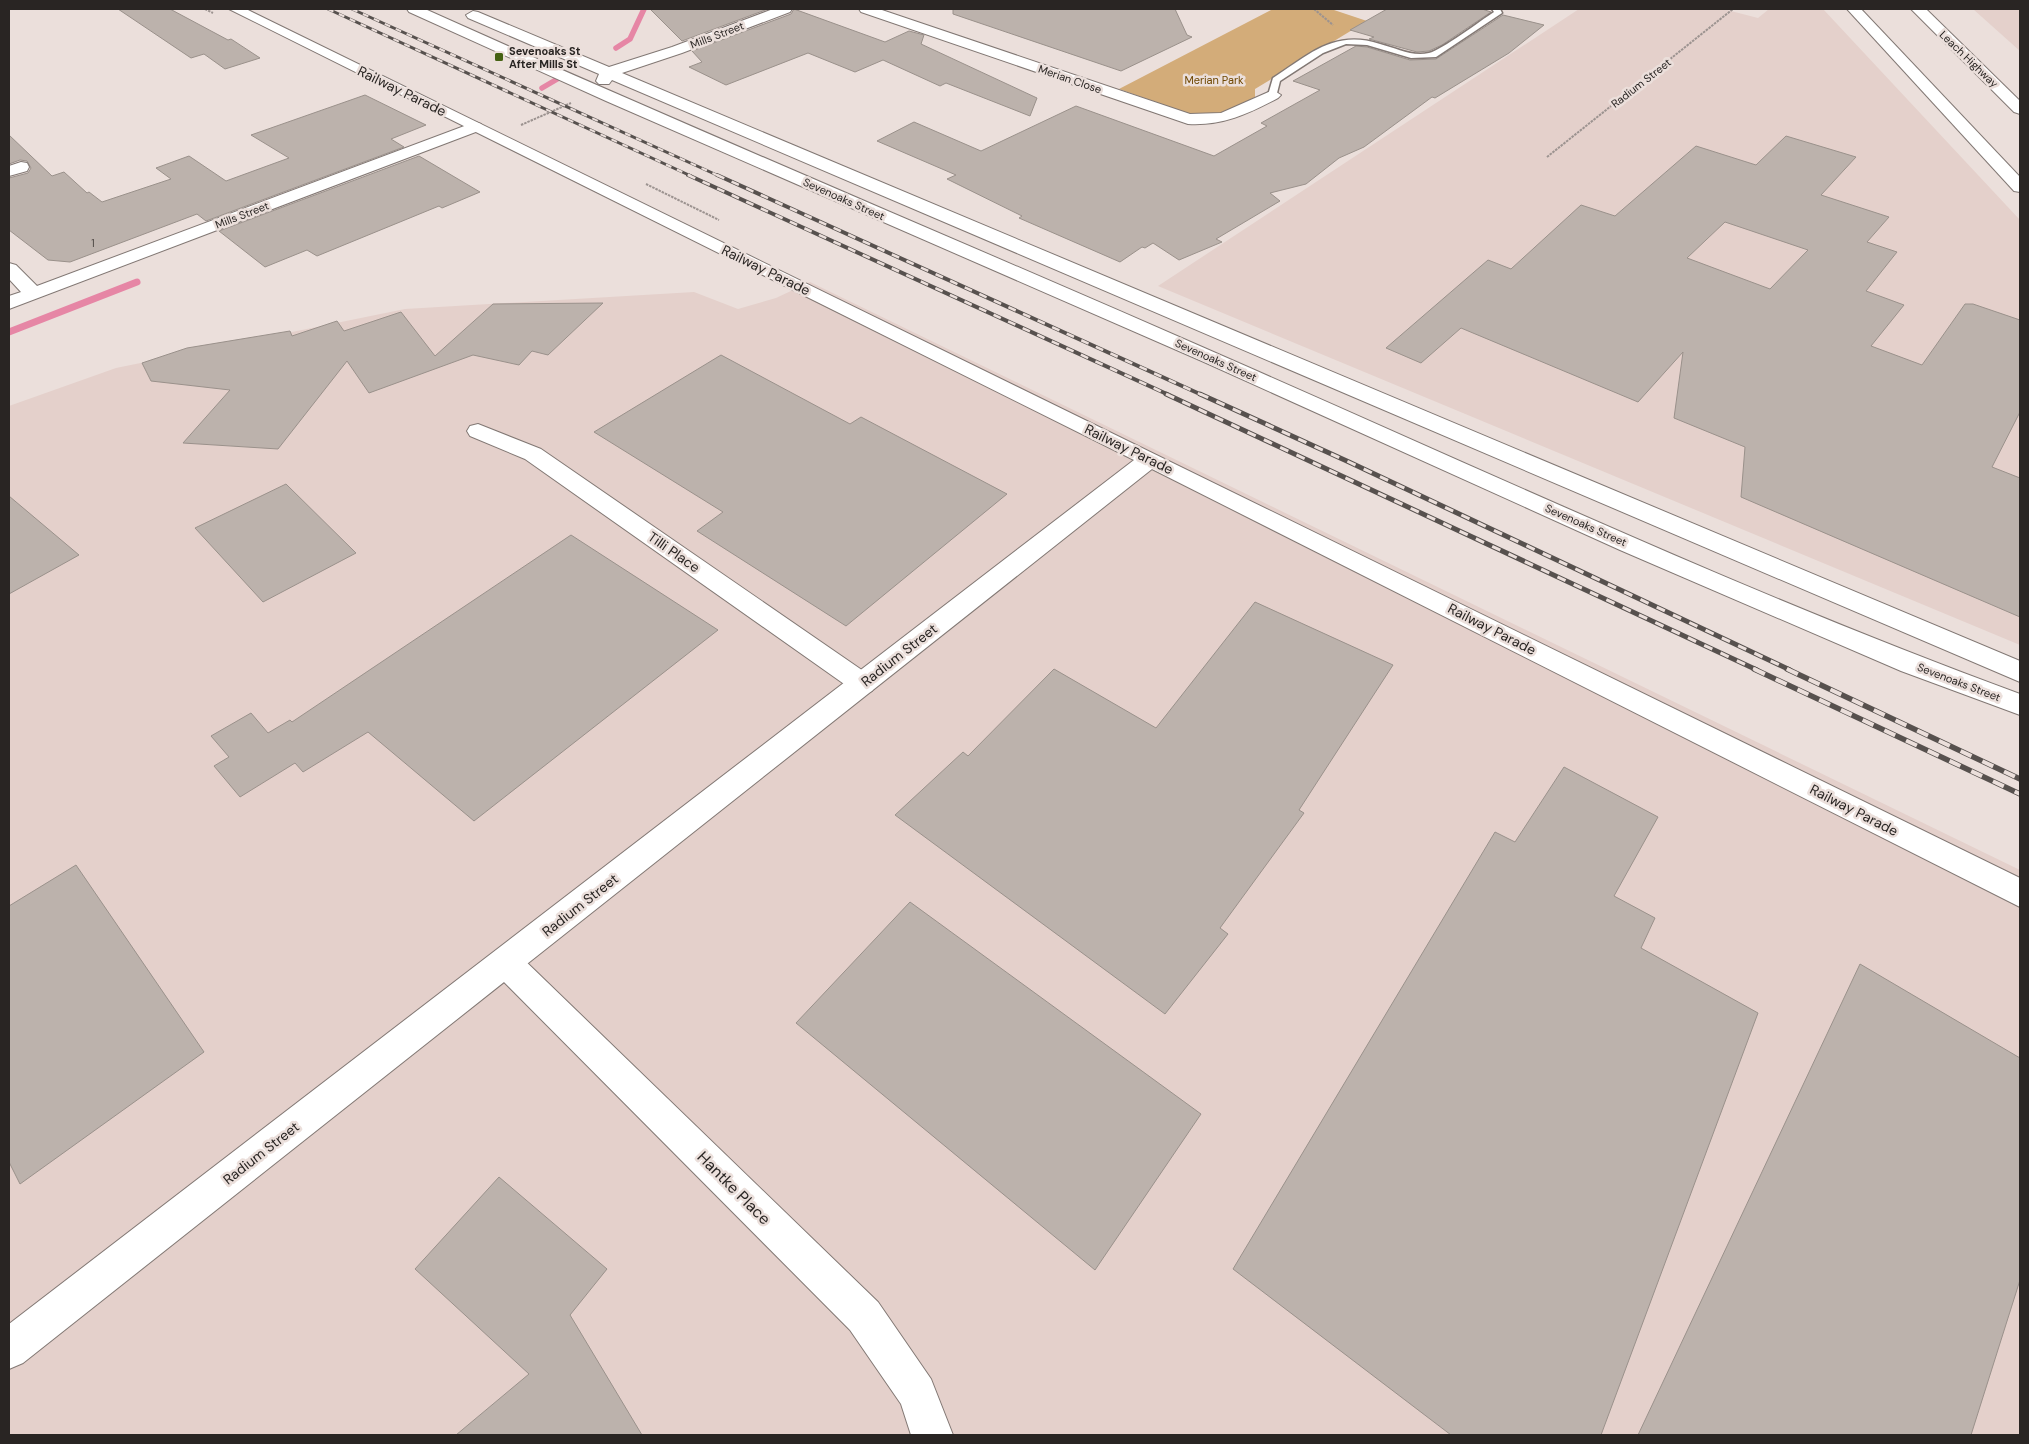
<svg xmlns="http://www.w3.org/2000/svg" width="2029" height="1444" font-family="'DM Sans',sans-serif">
  <rect width="100%" height="100%" fill="#ebdfdb"/>
  <g fill="#e4d0cb">
    <polygon points="1579,9 1723,9 1758,18 1769,9 1823,9 2020,220 2020,645 1158,286"/>
    <polygon points="1973,9 2020,9 2020,51"/>
    <polygon points="810,282 2020,870 2020,1435 9,1435 9,406 116,368 405,309 694,292 738,309 776,298"/>
  </g>
  <polygon fill="#d3ac79" points="1273,9 1331,9 1367,21 1255,89 1255,97 1221,116 1192,115 1119,89"/>
  <g fill="none" stroke-linecap="round" stroke-linejoin="round">
    <g stroke="#e686a5" stroke-width="5.5">
      <polyline points="616,48 630,39 644,9"/>
      <polyline points="542,88 559,78"/>
    </g>
    <polyline stroke="#e686a5" stroke-width="7" points="9,332 137,282"/>
  </g>
  <g fill="#bcb2ac" stroke="#9a918b" fill-rule="evenodd">
    <polygon points="118,9 170,9 228,40 231,39 260,58 225,69 204,54 191,58"/>
    <polygon points="650,9 768,9 682,41"/>
    <polygon points="794,9 885,42 909,31 924,35 921,44 1037,98 1030,116 946,83 940,86 883,60 855,72 808,53 726,85 689,67 702,62 692,51 791,14"/>
    <polygon points="953,9 1175,9 1187,35 1192,37 1121,71 953,14"/>
    <polygon points="1387,9 1482,9 1491,12 1442,45 1429,51 1417,52 1369,39 1374,37 1350,30"/>
    <polygon points="1503,15 1544,25 1509,53 1435,98 1432,97 1364,147 1339,158 1306,184 1270,193 1280,201 1216,239 1222,242 1179,260 1153,243 1145,248 1142,247 1120,262 1019,218 1022,216 947,179 956,175 877,141 914,122 981,151 1076,106 1214,156 1267,126 1261,123 1320,90 1293,81 1356,46 1367,47 1410,60 1436,59"/>
    <polygon points="365,95 426,125 391,139 404,147 206,221 197,214 70,262 48,260 9,230 9,178 28,173 31,168 27,161 20,160 9,164 9,135 52,176 64,172 87,193 89,192 102,202 171,179 156,168 189,156 226,181 289,158 251,135"/>
    <path d="M1786,136L1856,157L1821,195L1889,217L1867,242L1897,252L1866,291L1904,305L1871,346L1922,365L1965,304H1973L2020,320V412L1992,467L2020,478V617L1741,497L1745,447L1674,418L1683,352L1638,402L1461,328L1421,363L1386,348L1488,260L1511,269L1581,205L1615,216L1696,146L1756,165ZM1725,222L1808,250L1770,289L1687,258Z"/>
    <polygon points="419,156 480,192 442,208 439,206 317,256 307,250 265,267 219,231"/>
    <polygon points="603,303 548,355 532,351 519,365 473,355 369,393 347,361 278,449 183,443 230,390 151,381 142,363 187,348 290,331 292,336 337,321 344,331 401,312 435,356 493,304"/>
    <polygon points="721,355 850,424 861,417 1007,494 846,626 697,531 723,512 594,432"/>
    <polygon points="286,484 356,553 263,602 195,528"/>
    <polygon points="9,496 79,555 9,594"/>
    <polygon points="571,535 718,630 474,821 368,732 303,772 295,763 240,797 214,766 229,757 211,736 251,713 268,733 290,720 292,722"/>
    <polygon points="1255,602 1393,665 1299,810 1304,813 1220,928 1228,934 1165,1014 895,815 963,752 968,756 1054,669 1156,728"/>
    <polygon points="1564,767 1658,817 1614,896 1655,918 1641,948 1758,1013 1601,1435 1451,1435 1233,1269 1495,832 1515,842"/>
    <polygon points="76,865 204,1052 20,1184 9,1162 9,906"/>
    <polygon points="910,902 1201,1114 1095,1270 796,1023"/>
    <polygon points="1860,964 2020,1058 2020,1280 1971,1435 1638,1435"/>
    <polygon points="499,1177 607,1269 570,1315 642,1435 456,1435 529,1374 415,1269"/>
  </g>
  <g fill="none" stroke-linecap="round" stroke-linejoin="round">
    <g stroke="#827874" stroke-width="3">
      <path id="lane" d="M1492,9H1500L1502,13L1436,57L1411,58L1367,45L1346,44L1323,53L1280,81L1276,97L1268,95L1273,78C1309,55 1334,29 1380,44C1396,48 1412,57 1429,53C1442,50 1480,21 1494,12Z"/>
    </g>
    <g stroke="#827874" stroke-width="2">
      <g id="street">
        <path d="M859,9H879L1190,114L1221,113L1273,90L1281,95L1278,98C1248,114 1222,126 1188,124L861,12Z"/>
        <polygon points="475,122 481,124 483,127 481,130 9,309 9,296 21,292 9,279 9,263 16,265 37,286"/>
        <polygon points="21,162 27,163 29,167 27,171 9,176 9,166"/>
        <polygon points="478,424 541,449 872,677 876,684 872,691 863,694 854,691 525,459 470,436 467,431 470,426"/>
        <polygon points="506,948 517,953 878,1302 931,1379 953,1435 911,1435 901,1404 850,1330 495,973 490,963 495,953"/>
      </g>
    </g>
    <g stroke="#827874" stroke-width="2">
      <g id="secondary">
        <polygon points="229,9 246,9 2020,878 2020,907 1152,469 23,1363 9,1369 9,1324 1134,460"/>
        <path d="M407,9H425C690,128 959,240 1225,357C1488,472 1750,595 2020,694V715L1901,671L1620,550L1204,362L606,101L409,12Z"/>
        <polygon points="773,9 792,9 790,12 682,53 622,73 2020,661 2020,682 612,80 609,84 599,84 596,81 599,74 468,18 466,15 473,11 478,12 609,67 672,47"/>
      </g>
    </g>
    <g stroke="#827874" stroke-width="2">
      <g id="highway">
        <polygon points="1847,9 1861,9 2020,177 2020,192 2014,191"/>
        <polygon points="1911,9 1926,9 2020,101 2020,114 2014,112"/>
      </g>
    </g>
    <g stroke="#9c9390" stroke-width="2" stroke-dasharray="2.5 1" stroke-linecap="butt">
      <polyline points="205,9 213,13"/>
      <polyline points="1314,9 1333,25"/>
      <polyline points="521,125 571,103"/>
      <polyline points="1547,157 1733,9"/>
      <polyline points="646,184 719,220"/>
    </g>
    <use href="#lane" fill="#fff" fill-rule="evenodd"/>
    <use href="#street" fill="#fff" fill-rule="evenodd"/>
    <use href="#secondary" fill="#fff" fill-rule="evenodd"/>
    <use href="#highway" fill="#fff" fill-rule="evenodd"/>
    <g stroke="#57514e" stroke-width="3">
      <g id="rail-far3">
        <polyline points="328,9 691,176"/>
        <polyline points="352,9 719,176"/>
      </g>
    </g>
    <g stroke="#57514e" stroke-width="4">
      <g id="rail-far2">
        <polyline points="688,175 1169,395"/>
        <polyline points="717,175 1202,395"/>
      </g>
    </g>
    <g stroke="#57514e" stroke-width="5">
      <g id="rail-far1">
        <polyline points="1166,394 1757,670"/>
        <polyline points="1200,394 1349,462 1790,670"/>
      </g>
    </g>
    <g stroke="#57514e" stroke-width="5.5">
      <g id="rail">
        <polyline points="1754,669 2020,794"/>
        <polyline points="1787,669 2020,779"/>
      </g>
    </g>
    <use href="#rail-far3" stroke="#ebdfdb" stroke-width="2" stroke-dasharray="6" stroke-linecap="butt"/>
    <use href="#rail-far2" stroke="#ebdfdb" stroke-width="2.5" stroke-dasharray="8" stroke-linecap="butt"/>
    <use href="#rail-far1" stroke="#ebdfdb" stroke-width="3" stroke-dasharray="9" stroke-linecap="butt"/>
    <use href="#rail" stroke="#ebdfdb" stroke-width="4" stroke-dasharray="12" stroke-linecap="butt"/>
  </g>
  <rect fill="#456214" stroke="#ebdfdb" stroke-width="2" x="494" y="52" width="10" height="10" rx="2.5"/>
  <g text-anchor="middle" dominant-baseline="central" stroke-width="5" stroke-linejoin="round" paint-order="stroke">
    <g font-size="11" fill="#292523" stroke="#ebdfdb">
      <text transform="translate(717 35) rotate(-21)">Mills Street</text>
      <text transform="translate(1969 59) rotate(44)">Leach Highway</text>
      <text transform="translate(1070 79) rotate(19)">Merian Close</text>
      <text transform="translate(1641 83) rotate(-38)">Radium Street</text>
      <text transform="translate(844 199) rotate(24)">Sevenoaks Street</text>
      <text transform="translate(242 215) rotate(-21)">Mills Street</text>
      <text transform="translate(1216 360) rotate(24)">Sevenoaks Street</text>
      <text transform="translate(1586 525) rotate(24)">Sevenoaks Street</text>
      <text transform="translate(1959 682) rotate(21)">Sevenoaks Street</text>
    </g>
    <g font-size="11" font-weight="bold" fill="#292523" stroke="#ebdfdb" text-anchor="start">
      <text x="509" y="51">Sevenoaks St<tspan x="509" dy="13">After Mills St</tspan></text>
    </g>
    <g font-size="11" fill="#6f4803" stroke="#ebdfdb">
      <text x="1214" y="80">Merian Park</text>
    </g>
    <g font-size="11" fill="#4e4845">
      <text x="93" y="243">1</text>
    </g>
    <g font-size="14" fill="#292523" stroke="#ebdfdb">
      <text transform="translate(402 91) rotate(26)">Railway Parade</text>
      <text transform="translate(766 270) rotate(26)">Railway Parade</text>
      <text transform="translate(1129 449) rotate(26)">Railway Parade</text>
      <text transform="translate(674 552) rotate(35)">Tilli Place</text>
      <text transform="translate(1492 629) rotate(27)">Railway Parade</text>
      <text transform="translate(899 655) rotate(-38)">Radium Street</text>
      <text transform="translate(1854 810) rotate(27)">Railway Parade</text>
      <text transform="translate(580 905) rotate(-38)">Radium Street</text>
      <text transform="translate(261 1153) rotate(-38)">Radium Street</text>
    </g>
    <g font-size="16" fill="#292523" stroke="#ebdfdb">
      <text transform="translate(734 1188) rotate(45)">Hantke Place</text>
    </g>
  </g>
  <rect width="2029" height="1444" fill="none" stroke="#292523" stroke-width="20"/>
</svg>
